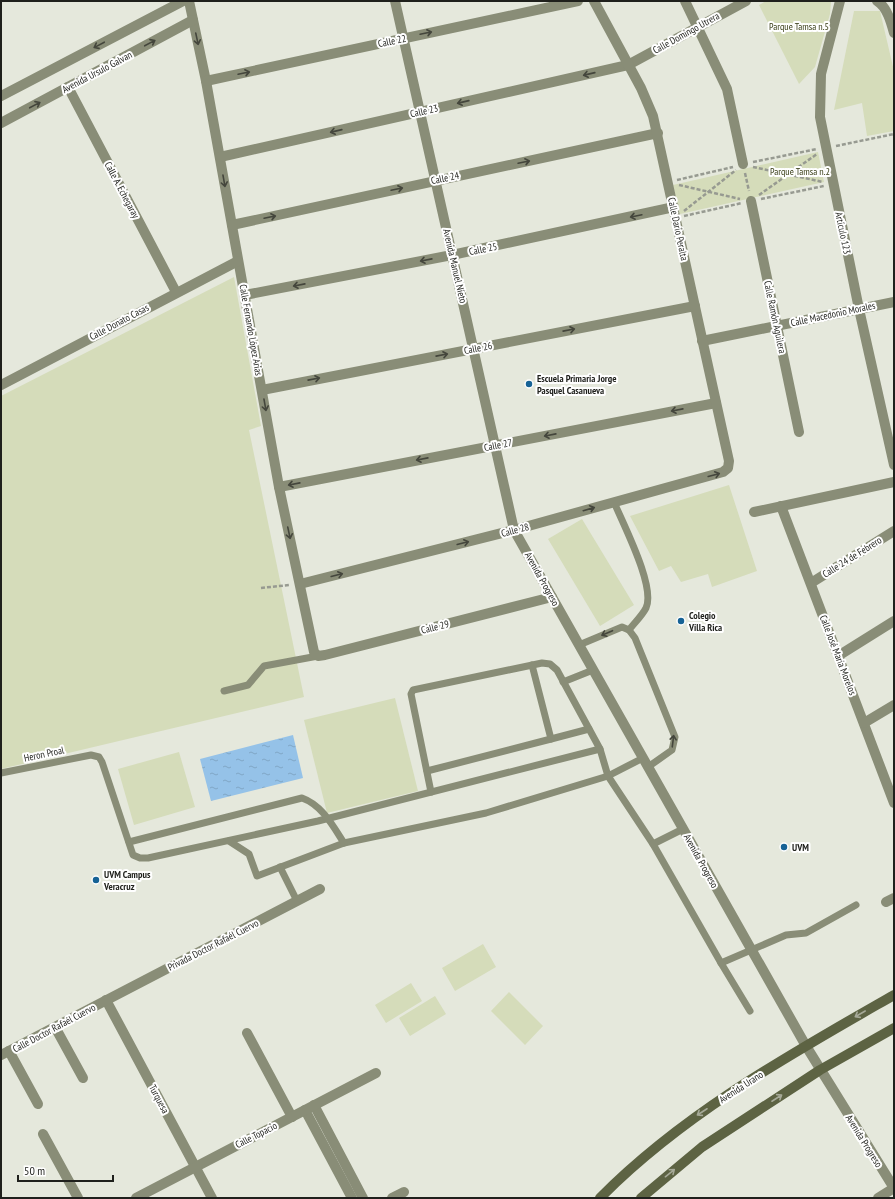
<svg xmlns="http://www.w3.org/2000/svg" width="895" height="1199" font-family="'PT Sans Narrow',sans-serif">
  <defs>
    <pattern id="water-ripples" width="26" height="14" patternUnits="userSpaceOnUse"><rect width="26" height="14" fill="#95c2e8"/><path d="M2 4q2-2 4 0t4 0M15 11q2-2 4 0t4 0" fill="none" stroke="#80a6c6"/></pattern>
  </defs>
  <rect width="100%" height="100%" fill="#e5e8dc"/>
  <g fill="#d5dcba">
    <polygon points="766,1 831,1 830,14 815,67 799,84 759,5"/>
    <polygon points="854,11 880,11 894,71 894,131 867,136 862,103 834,110"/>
    <polygon points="818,152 824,182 680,214 673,185"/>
    <polygon points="234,277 261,426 249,430 304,697 1,769 1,396"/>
    <polygon points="729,485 757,571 712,587 708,574 681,582 671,566 659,571 630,516"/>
    <polygon points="582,519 634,605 600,626 548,539"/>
    <polygon points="395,698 418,791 327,813 304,720"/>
    <polygon points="179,752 195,807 134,825 118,769"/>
    <polygon points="483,944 496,967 455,991 442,968"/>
    <polygon points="411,983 422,1001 386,1023 375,1005"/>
    <polygon points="509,992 543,1026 525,1045 491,1011"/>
    <polygon points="435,996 446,1014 410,1036 399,1018"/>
  </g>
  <polygon fill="url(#water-ripples)" points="293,735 303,778 211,801 200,759"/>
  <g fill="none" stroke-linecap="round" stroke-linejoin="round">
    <g stroke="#979a91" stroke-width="2.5" stroke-dasharray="4 2" stroke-linecap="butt">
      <polyline points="836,146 894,134"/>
      <polyline points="753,162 817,149"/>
      <polyline points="753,167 823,182"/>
      <polyline points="745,173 749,191"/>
      <polyline points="677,180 733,167"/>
      <polyline points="679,185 740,199"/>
      <polyline points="759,195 817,154"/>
      <polyline points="761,199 824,186"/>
      <polyline points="684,211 736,170"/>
      <polyline points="684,216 742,203"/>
      <polyline points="261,588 289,585"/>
    </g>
    <g stroke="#898d77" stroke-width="7">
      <path d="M614,502C623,524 656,587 646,608C642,616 634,623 629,630"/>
      <polyline points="579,645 622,627 629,630 635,638 675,737 672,750 648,767"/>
      <polyline points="563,682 593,670"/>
      <polyline points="224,691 248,685 264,666 318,656"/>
      <polyline points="551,739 589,729"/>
      <polyline points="427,771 551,739 532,665"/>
      <polyline points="1,773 91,755 99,757 102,762 133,855 140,858 148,858 318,821 600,749"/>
      <polyline points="431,792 411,694 413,690 542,663 550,664 557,670 600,749 608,776 653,844 721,963"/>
      <polyline points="229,841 249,854 257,876 344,843 486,813 608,776 643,758"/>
      <path d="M129,842L302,798C322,805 333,826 344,843"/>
      <polyline points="653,844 683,829"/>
      <polyline points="280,867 297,901"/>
      <polyline points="750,1011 721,963 786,935 806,933 856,905"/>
    </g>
    <g stroke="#898d77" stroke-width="10">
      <polyline points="189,1 206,81 279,487 314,652 318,656 325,655 552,597"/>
      <polyline points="685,1 727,89 743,164"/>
      <polyline points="840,1 821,74 820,117 859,309 894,465"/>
      <path d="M877,1C887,7 891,22 894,33"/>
      <polyline points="206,81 578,1"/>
      <polyline points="68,87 176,292"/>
      <polyline points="1,96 183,1"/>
      <polyline points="1,123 193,20"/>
      <polyline points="220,157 628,65 746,1"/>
      <polyline points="751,201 799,432"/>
      <polyline points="232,225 658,133"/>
      <polyline points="245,295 452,255 674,207"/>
      <polyline points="702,341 894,302"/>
      <polyline points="1,385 238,261"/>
      <polyline points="262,390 695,306"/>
      <polyline points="279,487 716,403"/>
      <polyline points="781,506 894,803"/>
      <polyline points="754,512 894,482"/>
      <polyline points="811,583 894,531"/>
      <polyline points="300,584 514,530 723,472 728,468 729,461 653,116 641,88 594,1"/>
      <polyline points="838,656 894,621"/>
      <polyline points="864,723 894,705"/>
      <polyline points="886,902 894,898"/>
      <polyline points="106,1000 212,1198"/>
      <polyline points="55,1027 83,1078"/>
      <polyline points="247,1033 292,1117"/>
      <polyline points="9,1051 38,1104"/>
      <polyline points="1,1055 320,889"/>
      <polyline points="314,1105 363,1198"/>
      <polyline points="305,1110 352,1198"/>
      <polyline points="43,1134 78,1198"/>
      <polyline points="136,1198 376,1073"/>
      <polyline points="392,1198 404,1192"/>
      <polyline points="878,1198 894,1188"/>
    </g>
    <polyline stroke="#898d77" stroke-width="10" points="395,1 514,530 806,1046 894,1188"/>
    <g stroke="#5d6343" stroke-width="10">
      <path d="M600,1198C684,1113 791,1054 894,995"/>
      <polyline points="641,1198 702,1147 820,1070 894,1028"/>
    </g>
  </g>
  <defs><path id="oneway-shaft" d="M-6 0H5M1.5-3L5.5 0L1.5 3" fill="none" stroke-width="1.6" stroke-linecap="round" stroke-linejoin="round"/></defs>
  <g stroke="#44463c">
    <use href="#oneway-shaft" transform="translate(426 33) rotate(-12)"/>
    <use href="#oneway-shaft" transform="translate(197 39) rotate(78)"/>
    <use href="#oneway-shaft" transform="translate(150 43) rotate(-28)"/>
    <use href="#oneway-shaft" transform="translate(99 45) rotate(152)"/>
    <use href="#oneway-shaft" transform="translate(244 73) rotate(-12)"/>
    <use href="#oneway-shaft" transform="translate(589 74) rotate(167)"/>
    <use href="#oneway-shaft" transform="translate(463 102) rotate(167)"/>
    <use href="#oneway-shaft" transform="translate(35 105) rotate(-28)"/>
    <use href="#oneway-shaft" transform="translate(336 131) rotate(167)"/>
    <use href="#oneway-shaft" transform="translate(524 162) rotate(-12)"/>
    <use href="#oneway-shaft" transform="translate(224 181) rotate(80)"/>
    <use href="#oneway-shaft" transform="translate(397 189) rotate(-12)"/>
    <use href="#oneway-shaft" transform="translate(636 216) rotate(168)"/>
    <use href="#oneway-shaft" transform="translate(270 217) rotate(-12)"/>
    <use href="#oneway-shaft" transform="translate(426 260) rotate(169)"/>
    <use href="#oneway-shaft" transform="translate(299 285) rotate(169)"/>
    <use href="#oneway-shaft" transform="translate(569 330) rotate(-11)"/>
    <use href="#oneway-shaft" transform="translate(442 355) rotate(-11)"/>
    <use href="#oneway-shaft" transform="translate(314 379) rotate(-11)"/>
    <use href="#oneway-shaft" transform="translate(265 405) rotate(80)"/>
    <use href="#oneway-shaft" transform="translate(677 410) rotate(169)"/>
    <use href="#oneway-shaft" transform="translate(550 435) rotate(169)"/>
    <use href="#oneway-shaft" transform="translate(422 459) rotate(169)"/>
    <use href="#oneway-shaft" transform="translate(714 475) rotate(-15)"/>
    <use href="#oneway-shaft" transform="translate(294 484) rotate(169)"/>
    <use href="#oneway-shaft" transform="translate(589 509) rotate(-16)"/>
    <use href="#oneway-shaft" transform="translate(289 533) rotate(78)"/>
    <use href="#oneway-shaft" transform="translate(463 543) rotate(-14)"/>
    <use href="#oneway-shaft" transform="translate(337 575) rotate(-14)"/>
    <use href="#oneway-shaft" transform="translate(607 633) rotate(157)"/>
    <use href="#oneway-shaft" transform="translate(673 741) rotate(-83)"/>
  </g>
  <g stroke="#a6a998">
    <use href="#oneway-shaft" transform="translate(860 1014) rotate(150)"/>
    <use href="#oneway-shaft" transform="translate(777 1098) rotate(-33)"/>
    <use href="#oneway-shaft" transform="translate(702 1112) rotate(147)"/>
    <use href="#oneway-shaft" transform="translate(670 1173) rotate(-39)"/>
  </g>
  <g fill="#166295" stroke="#fff" stroke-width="1.5">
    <circle cx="529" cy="384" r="4"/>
    <circle cx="681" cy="621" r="4"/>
    <circle cx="784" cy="847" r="4"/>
    <circle cx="96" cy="880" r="4"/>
  </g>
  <g text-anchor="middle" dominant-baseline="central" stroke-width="4" stroke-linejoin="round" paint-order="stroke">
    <g font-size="10" fill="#363b13" stroke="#fff">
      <text x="799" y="26">Parque Tamsa n.5</text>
      <text x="800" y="171">Parque Tamsa n.2</text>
    </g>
    <g font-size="10" fill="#1f201c" stroke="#fff">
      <text transform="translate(686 33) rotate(-29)">Calle Domingo Utrera</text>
      <text transform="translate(392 41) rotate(-12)">Calle 22</text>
      <text transform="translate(97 72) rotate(-28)">Avenida Ursulo Galvan</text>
      <text transform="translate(424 111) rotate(-13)">Calle 23</text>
      <text transform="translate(445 178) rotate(-12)">Calle 24</text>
      <text transform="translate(122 190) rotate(62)">Calle A. Echegaray</text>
      <text transform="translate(678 229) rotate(78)">Calle Dario Peralta</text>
      <text transform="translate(843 233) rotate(78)">Artículo 123</text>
      <text transform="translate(483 249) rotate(-12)">Calle 25</text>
      <text transform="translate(455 266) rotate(77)">Avenida Manuel Nieto</text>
      <text transform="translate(833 314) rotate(-12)">Calle Macedonio Morales</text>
      <text transform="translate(775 317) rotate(78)">Calle Ramón Aguilera</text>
      <text transform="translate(119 322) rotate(-28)">Calle Donato Casas</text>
      <text transform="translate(251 330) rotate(80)">Calle Fernando López Arias</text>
      <text transform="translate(478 348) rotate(-11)">Calle 26</text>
      <text transform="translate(498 445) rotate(-11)">Calle 27</text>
      <text transform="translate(515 530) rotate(-15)">Calle 28</text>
      <text transform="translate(852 557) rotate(-32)">Calle 24 de Febrero</text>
      <text transform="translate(542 579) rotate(61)">Avenida Progreso</text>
      <text transform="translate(435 627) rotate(-14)">Calle 29</text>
      <text transform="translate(838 655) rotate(69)">Calle José María Morelos</text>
      <text transform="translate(44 754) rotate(-12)">Heron Proal</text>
      <text transform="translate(701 861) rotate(61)">Avenida Progreso</text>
      <text transform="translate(213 945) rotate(-27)">Privada Doctor Rafaél Cuervo</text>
      <text transform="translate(54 1028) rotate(-28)">Calle Doctor Rafaél Cuervo</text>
      <text transform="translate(741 1087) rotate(-33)">Avenida Urano</text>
      <text transform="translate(159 1099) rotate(62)">Turquesa</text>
      <text transform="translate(256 1135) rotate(-27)">Calle Topacio</text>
      <text transform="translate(864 1141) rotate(58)">Avenida Progreso</text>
    </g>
    <g font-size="10" font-weight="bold" fill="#1f201c" stroke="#fff" text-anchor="start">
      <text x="537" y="378">Escuela Primaria Jorge<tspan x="537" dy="12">Pasquel Casanueva</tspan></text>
      <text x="689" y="615">Colegio<tspan x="689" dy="12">Villa Rica</tspan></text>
      <text x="792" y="847">UVM</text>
      <text x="104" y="874">UVM Campus<tspan x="104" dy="12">Veracruz</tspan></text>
    </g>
  </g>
  <rect width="895" height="1199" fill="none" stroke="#1f201c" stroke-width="4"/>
  <path d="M18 1175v6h95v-6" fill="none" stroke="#1f201c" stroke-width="2"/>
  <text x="24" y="1175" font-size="12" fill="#1f201c" stroke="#ffffff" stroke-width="3" paint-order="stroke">50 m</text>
</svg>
